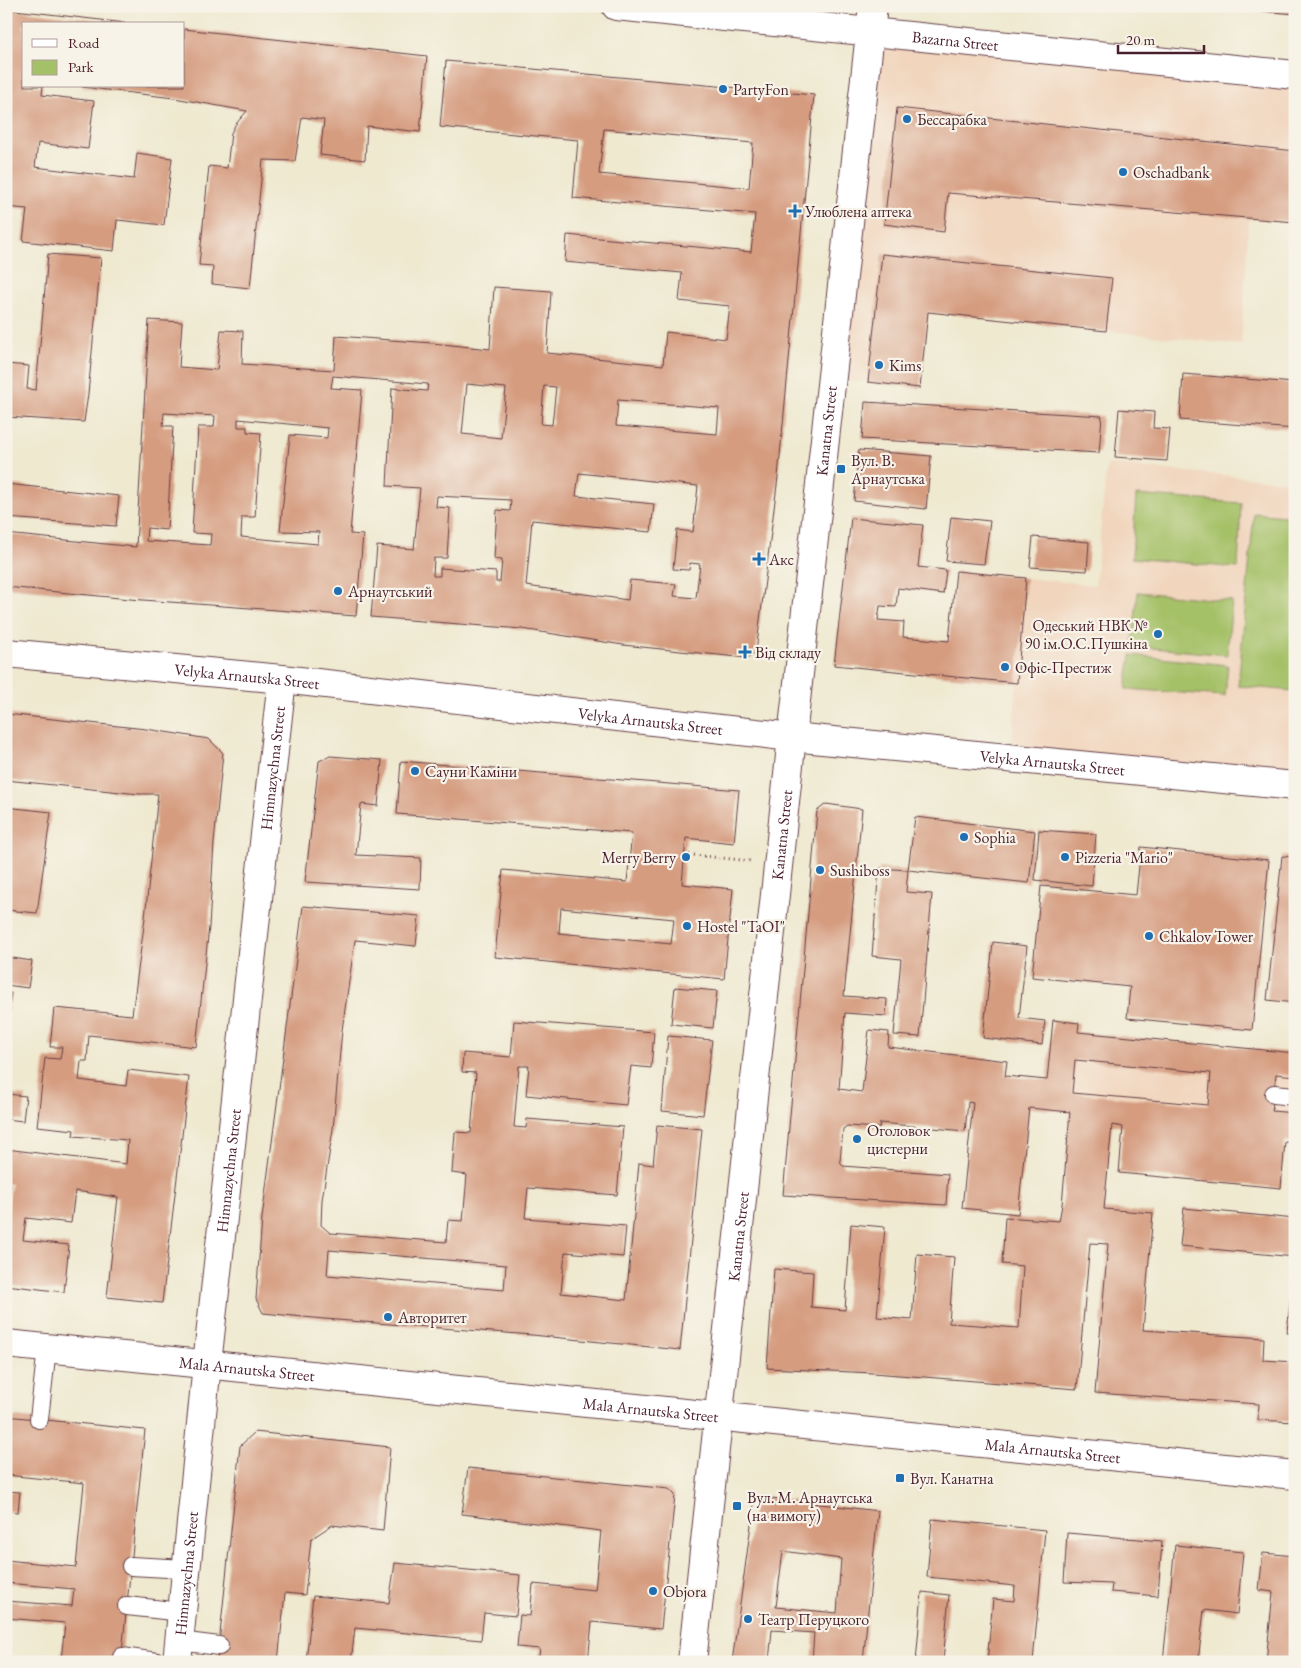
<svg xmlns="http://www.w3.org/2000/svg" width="1301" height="1668" font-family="'EB Garamond',serif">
  <rect width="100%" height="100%" fill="#f7f3e8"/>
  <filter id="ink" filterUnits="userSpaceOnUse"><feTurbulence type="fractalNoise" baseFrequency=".02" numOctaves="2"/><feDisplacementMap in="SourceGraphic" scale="10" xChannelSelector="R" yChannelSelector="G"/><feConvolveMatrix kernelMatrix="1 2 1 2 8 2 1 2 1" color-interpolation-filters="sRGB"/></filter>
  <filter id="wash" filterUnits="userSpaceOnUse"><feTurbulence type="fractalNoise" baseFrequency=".0096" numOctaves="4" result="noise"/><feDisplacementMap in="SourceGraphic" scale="20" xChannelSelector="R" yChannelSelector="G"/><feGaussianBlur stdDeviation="1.12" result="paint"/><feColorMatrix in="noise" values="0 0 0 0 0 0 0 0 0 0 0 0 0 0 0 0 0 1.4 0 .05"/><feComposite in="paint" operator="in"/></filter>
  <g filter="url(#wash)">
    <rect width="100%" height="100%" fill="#efe9d0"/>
    <g fill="#f1d5bd">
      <polygon points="870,36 1295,79 1295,205 1293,222 1249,219 1241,345 928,312 920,388 868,382 835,381"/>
      <polygon points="1107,464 1295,482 1295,778 1011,753 1026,578 1095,585"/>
      <polygon points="1078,1032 1295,1053 1295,1143 1069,1121"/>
    </g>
    <g fill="#a5c168" stroke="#78704a">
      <polygon points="1136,495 1241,503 1238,568 1132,558"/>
      <polygon points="1254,513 1295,517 1295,691 1238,686"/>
      <polygon points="1138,592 1232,601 1227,655 1132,646"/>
      <polygon points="1131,655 1228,665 1225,696 1126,689"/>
    </g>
    <g id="blocks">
      <g fill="#d59c80" fill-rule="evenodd">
        <polygon points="1228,6 1295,6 1295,14 1228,8"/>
        <polygon points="6,9 126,23 125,24 24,24 24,86 43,86 42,95 94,101 88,149 38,143 35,167 134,179 137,153 172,158 164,225 117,220 114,251 23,241 27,209 6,207"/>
        <polygon points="184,29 427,56 420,132 367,126 365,160 320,155 324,120 302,117 295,161 263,160 250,288 212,284 213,266 199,265 209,166 227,168 231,133 235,125 247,111 174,98 82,87 82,86 184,86"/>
        <path d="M446,61L814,95L778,477L756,652L747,658L623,645L522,629L371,617L377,546L414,549L420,488L387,486L392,388L427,391L428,384L333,376L331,388L362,390L350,534L363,535L356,616L130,599L6,587V534L136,547L149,320L182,322L179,367L217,370L221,330L243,331L242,364L334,370L336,336L432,343L490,349L494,287L551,291L547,353L663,365L666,332L726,339L730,306L679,301L682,273L565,262L567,235L751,252L755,214L573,198L578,140L440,127ZM604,129L753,143L749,188L599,174ZM467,384L506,388L501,438L462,434ZM544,386L556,387L552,425L541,424ZM618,400L719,408L717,434L616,426ZM164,413L215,416L214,427H198L192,533L211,534L210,545L146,541L147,528L167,530L173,426H163ZM238,419L328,428L327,438L290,435L280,531L319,532L318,544L241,537L242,517H255L261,433L247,432V427H238ZM579,473L698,486L693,532L677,530L673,569L689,570L690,563L700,564L696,598L674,596L676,584L630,580L628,600L526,586L532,520L651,532L654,504L576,496ZM437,496L511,500L510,511L497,510L494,559L502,560L500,582H496V572L440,568V576H433L434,558H447L450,508L436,507Z"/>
        <polygon points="897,108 1295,151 1295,222 948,193 944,232 884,224"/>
        <polygon points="48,254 101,258 88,394 84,422 6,417 6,364 29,366 27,389 36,390"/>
        <polygon points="882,254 1112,278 1106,331 928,312 920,388 868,382"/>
        <polygon points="1183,374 1295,383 1295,429 1180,420"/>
        <polygon points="865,402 1102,416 1099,453 862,439"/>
        <polygon points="1119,409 1154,412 1153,428 1170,429 1167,461 1115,457"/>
        <polygon points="859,450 931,456 926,509 854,501"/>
        <polygon points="6,484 119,496 116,526 6,518"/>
        <polygon points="951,517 990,521 984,564 946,561"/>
        <polygon points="851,518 923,525 918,567 946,570 943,594 898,588 896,607 880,606 878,620 904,622 903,637 949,641 956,571 1026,578 1017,683 834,665"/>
        <polygon points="1033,537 1089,542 1087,571 1030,567"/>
        <polygon points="6,714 146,729 209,739 223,753 214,843 209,927 196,1047 89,1035 87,1061 81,1061 79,1080 126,1086 128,1070 189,1077 162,1303 107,1297 118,1197 75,1191 71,1223 26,1218 23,1240 69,1245 64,1292 6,1285 6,1224 11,1184 6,1184 6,1149 126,1164 128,1140 73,1136 74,1130 37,1126 45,1058 60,1059 62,1047 50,1047 54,1008 132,1015 145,918 158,794 139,794 6,780"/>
        <polygon points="330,756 382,760 378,806 361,804 356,855 421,858 420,889 305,882 319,761"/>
        <path d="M401,761L739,790L734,843L686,838L682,884L733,889L724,979L495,957L503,870L627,882L632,833L397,814ZM561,908L674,919L671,944L559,933Z"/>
        <path d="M826,804L862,809L844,996L887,999L886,1016L845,1013L839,1089L862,1092L869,1030L889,1032L888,1047L1007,1061L1005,1076L1047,1080L1053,1020L1079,1023L1078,1032L1295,1053V1076L1276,1074L1272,1111L1295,1113V1143L1285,1142L1281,1188L1119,1173L1123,1127L1112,1125L1104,1209L1153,1213L1143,1330L1264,1338L1263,1360L1295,1362V1422L1258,1420L1259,1404L1095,1393L1108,1244L1090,1243L1077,1389L873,1373L767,1368L774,1269L813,1272L811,1307L845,1310L851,1224L885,1227L877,1317L912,1320L917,1254L954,1257L949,1323L1019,1328L1023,1266L1002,1264L1005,1217L1059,1221L1062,1205L1070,1112L1029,1108L1018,1214L962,1208L973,1103L968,1102L965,1131L880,1123L879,1128L847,1126L843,1129L840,1161L843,1166L948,1174L946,1205L783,1195L817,811ZM1075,1060L1211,1073L1208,1105L1072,1093Z"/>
        <polygon points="6,807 51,812 37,913 6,910"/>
        <polygon points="915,817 1035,831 1029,883 908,870"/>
        <polygon points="1039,830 1096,834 1092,886 1035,880"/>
        <polygon points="1141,847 1269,860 1252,1030 1127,1018 1130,987 1032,977 1041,886 1136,895"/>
        <polygon points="1282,856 1295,857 1295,1003 1267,1000"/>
        <polygon points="879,868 908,870 906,892 932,894 920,1037 894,1035 901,959 872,956"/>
        <path d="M303,906L419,916L416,946L355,940L342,1030L333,1129L322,1200L321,1225L330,1233L446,1242L448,1220L463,1221L467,1175L452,1173L455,1132L471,1133L476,1073L462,1072L463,1053L511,1057L514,1021L654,1032L651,1068L631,1066L626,1105L526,1095L529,1066H519L514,1127L526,1128L527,1119L623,1127L617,1195L528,1188L525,1218L626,1226L623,1257L565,1252L561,1293L626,1300L639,1163L653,1165L657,1125L702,1129L680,1350L532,1335L324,1319L263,1313L256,1299L262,1218ZM329,1250L506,1265L504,1290L327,1275Z"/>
        <polygon points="993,942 1027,946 1019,1018 1045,1021 1042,1045 983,1038"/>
        <polygon points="6,957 32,961 28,988 6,985"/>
        <polygon points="675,987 717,991 713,1028 671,1024"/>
        <polygon points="6,993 11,993 7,1021 6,1021"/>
        <polygon points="668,1036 712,1040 703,1115 662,1111"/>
        <polygon points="6,1094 26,1096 23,1121 6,1119"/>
        <polygon points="1184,1208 1295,1219 1295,1257 1180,1246"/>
        <polygon points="1293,1271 1295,1271 1295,1333 1287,1333"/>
        <polygon points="6,1416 145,1430 121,1662 61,1660 65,1623 6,1618 6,1601 72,1606 74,1589 6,1583 6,1560 76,1567 84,1483 6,1475"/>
        <polygon points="255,1432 390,1447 383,1531 332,1525 311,1539 305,1595 285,1593 278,1662 217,1662 240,1446"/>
        <polygon points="468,1468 669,1489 675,1495 661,1629 592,1622 588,1662 538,1662 540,1649 517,1647 520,1615 530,1616 533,1584 595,1590 601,1531 462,1514"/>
        <polygon points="6,1491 20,1492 18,1512 6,1511"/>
        <path d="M755,1496L878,1511L863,1662H812L814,1633L772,1630L769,1662H732ZM783,1551L841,1559L837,1613L776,1607Z"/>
        <polygon points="932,1519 1045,1530 1033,1662 987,1662 993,1599 1014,1601 1015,1586 927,1577"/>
        <polygon points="1067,1533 1162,1541 1158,1596 1111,1592 1112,1584 1064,1582"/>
        <polygon points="1175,1545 1243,1552 1237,1614 1204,1610 1198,1662 1163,1662"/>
        <polygon points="1263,1553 1295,1556 1295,1662 1266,1662 1273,1592 1259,1590"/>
        <polygon points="395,1563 520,1575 516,1616 484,1613 481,1640 355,1628 351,1662 306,1662 313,1596 389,1603"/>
        <polygon points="922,1592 949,1595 943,1662 916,1662"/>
      </g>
    </g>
  </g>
  <g filter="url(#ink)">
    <use href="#blocks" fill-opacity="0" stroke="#633d44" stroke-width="1"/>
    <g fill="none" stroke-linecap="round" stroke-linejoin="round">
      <g stroke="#633d44" stroke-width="20">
        <g id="service">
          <polyline points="1274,1094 1295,1096"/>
          <polyline points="39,1419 47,1348"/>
          <polyline points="131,1566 186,1569"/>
          <polyline points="127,1606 182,1612"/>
          <polyline points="179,1641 219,1646"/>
          <polyline points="122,1657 157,1662"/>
        </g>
      </g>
      <g stroke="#633d44" stroke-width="30">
        <g id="minor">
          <path id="s1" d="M616,6L1295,75"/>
          <path id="s2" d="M177,1662L207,1364L282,679"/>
        </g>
      </g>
      <g stroke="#633d44" stroke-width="30">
        <g id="tertiary">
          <path id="s3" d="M792,737L873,6"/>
        </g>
      </g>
      <g stroke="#633d44" stroke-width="30">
        <g id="secondary">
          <path id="s4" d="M6,653L282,679L792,737L1295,786"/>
          <path id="s5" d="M6,1344L1295,1475"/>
          <path id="s6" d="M692,1662L792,737"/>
        </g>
      </g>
      <polyline stroke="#633d44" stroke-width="3" stroke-dasharray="1 4" stroke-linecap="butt" points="684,854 751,861"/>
      <use href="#service" stroke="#fff" stroke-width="18"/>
      <use href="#minor" stroke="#fff" stroke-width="28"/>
      <use href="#tertiary" stroke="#fff" stroke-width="28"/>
      <use href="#secondary" stroke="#fff" stroke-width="28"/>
    </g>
  </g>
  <g fill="#1f6fb2" stroke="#f7f3e8" stroke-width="2">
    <circle cx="723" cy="89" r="5"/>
    <circle cx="907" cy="119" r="5"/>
    <circle cx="1123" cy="172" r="5"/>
    <path d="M792.5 203.5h5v5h5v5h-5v5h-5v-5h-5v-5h5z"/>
    <circle cx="879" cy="365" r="5"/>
    <rect x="836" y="464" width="10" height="10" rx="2.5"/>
    <path d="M756.5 551.5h5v5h5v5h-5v5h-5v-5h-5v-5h5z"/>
    <circle cx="338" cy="591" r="5"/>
    <circle cx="1158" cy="634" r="5"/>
    <path d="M742.5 644.5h5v5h5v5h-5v5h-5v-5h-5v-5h5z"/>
    <circle cx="1005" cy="667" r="5"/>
    <circle cx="415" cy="771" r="5"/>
    <circle cx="964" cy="837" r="5"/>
    <circle cx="686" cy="857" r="5"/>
    <circle cx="1065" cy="857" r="5"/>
    <circle cx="820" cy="870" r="5"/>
    <circle cx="687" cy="926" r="5"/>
    <circle cx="1149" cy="936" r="5"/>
    <circle cx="857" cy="1139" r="5"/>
    <circle cx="388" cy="1317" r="5"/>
    <rect x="895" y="1473" width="10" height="10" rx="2.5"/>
    <rect x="732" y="1501" width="10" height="10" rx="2.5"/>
    <circle cx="653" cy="1591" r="5"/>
    <circle cx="748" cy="1619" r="5"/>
  </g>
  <g text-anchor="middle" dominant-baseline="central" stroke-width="4.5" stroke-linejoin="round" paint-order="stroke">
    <g font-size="16" fill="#4a1f2b" stroke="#f7f3e8">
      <text stroke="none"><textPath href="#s1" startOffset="341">Bazarna Street</textPath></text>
      <text stroke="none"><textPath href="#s3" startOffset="308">Kanatna Street</textPath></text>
      <text stroke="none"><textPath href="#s4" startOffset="242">Velyka Arnautska Street</textPath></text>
      <text stroke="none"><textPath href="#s4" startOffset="648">Velyka Arnautska Street</textPath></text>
      <text stroke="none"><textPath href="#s4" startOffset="1052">Velyka Arnautska Street</textPath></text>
      <text stroke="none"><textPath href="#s2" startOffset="899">Himnazychna Street</textPath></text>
      <text stroke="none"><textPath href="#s6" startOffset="832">Kanatna Street</textPath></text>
      <text stroke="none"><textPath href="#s2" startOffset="494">Himnazychna Street</textPath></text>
      <text stroke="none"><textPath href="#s6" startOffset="428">Kanatna Street</textPath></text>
      <text stroke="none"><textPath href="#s5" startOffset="242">Mala Arnautska Street</textPath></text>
      <text stroke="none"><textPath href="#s5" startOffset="648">Mala Arnautska Street</textPath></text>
      <text stroke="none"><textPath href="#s5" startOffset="1052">Mala Arnautska Street</textPath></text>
      <text stroke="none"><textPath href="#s2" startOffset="89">Himnazychna Street</textPath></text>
    </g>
    <g font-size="16" fill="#4a1f2b" stroke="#f7f3e8" text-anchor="start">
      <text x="733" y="89">PartyFon</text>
      <text x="917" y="119">Бессарабка</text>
      <text x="1133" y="172">Oschadbank</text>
      <text x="805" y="211">Улюблена аптека</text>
      <text x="889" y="365">Kims</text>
      <text x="851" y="460">Вул. В.<tspan x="851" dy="18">Арнаутська</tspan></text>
      <text x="769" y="559">Акс</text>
      <text x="348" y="591">Арнаутський</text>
      <text x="1148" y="625" text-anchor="end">Одеський НВК №<tspan x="1148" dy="18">90 ім.О.С.Пушкіна</tspan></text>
      <text x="755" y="652">Від складу</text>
      <text x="1015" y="667">Офіс-Престиж</text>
      <text x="425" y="771">Сауни Каміни</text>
      <text x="974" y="837">Sophia</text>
      <text x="676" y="857" text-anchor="end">Merry Berry</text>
      <text x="1075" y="857">Pizzeria "Mario"</text>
      <text x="830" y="870">Sushiboss</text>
      <text x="697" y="926">Hostel "TaOI"</text>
      <text x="1159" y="936">Chkalov Tower</text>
      <text x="867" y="1130">Оголовок<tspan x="867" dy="18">цистерни</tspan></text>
      <text x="398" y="1317">Авторитет</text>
      <text x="910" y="1478">Вул. Канатна</text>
      <text x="747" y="1497">Вул. М. Арнаутська<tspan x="747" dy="18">(на вимогу)</tspan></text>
      <text x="663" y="1591">Objora</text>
      <text x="758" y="1619">Театр Перуцкого</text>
    </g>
  </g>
  <rect width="1301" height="1668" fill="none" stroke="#f7f3e8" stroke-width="25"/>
  <rect x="22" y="22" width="162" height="65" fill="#f7f3e8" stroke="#b29e9c"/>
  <rect x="32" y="39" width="25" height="8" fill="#ffffff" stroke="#b29e9c"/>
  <text x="68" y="48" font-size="15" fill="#4a1f2b">Road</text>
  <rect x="32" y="60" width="25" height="15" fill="#a5c168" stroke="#b29e9c"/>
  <text x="68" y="72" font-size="15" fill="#4a1f2b">Park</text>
  <path d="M1118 45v8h86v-8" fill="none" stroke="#4a1f2b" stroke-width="2.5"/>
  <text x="1126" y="45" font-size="15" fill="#4a1f2b" stroke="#f7f3e8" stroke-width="4" paint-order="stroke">20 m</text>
</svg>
